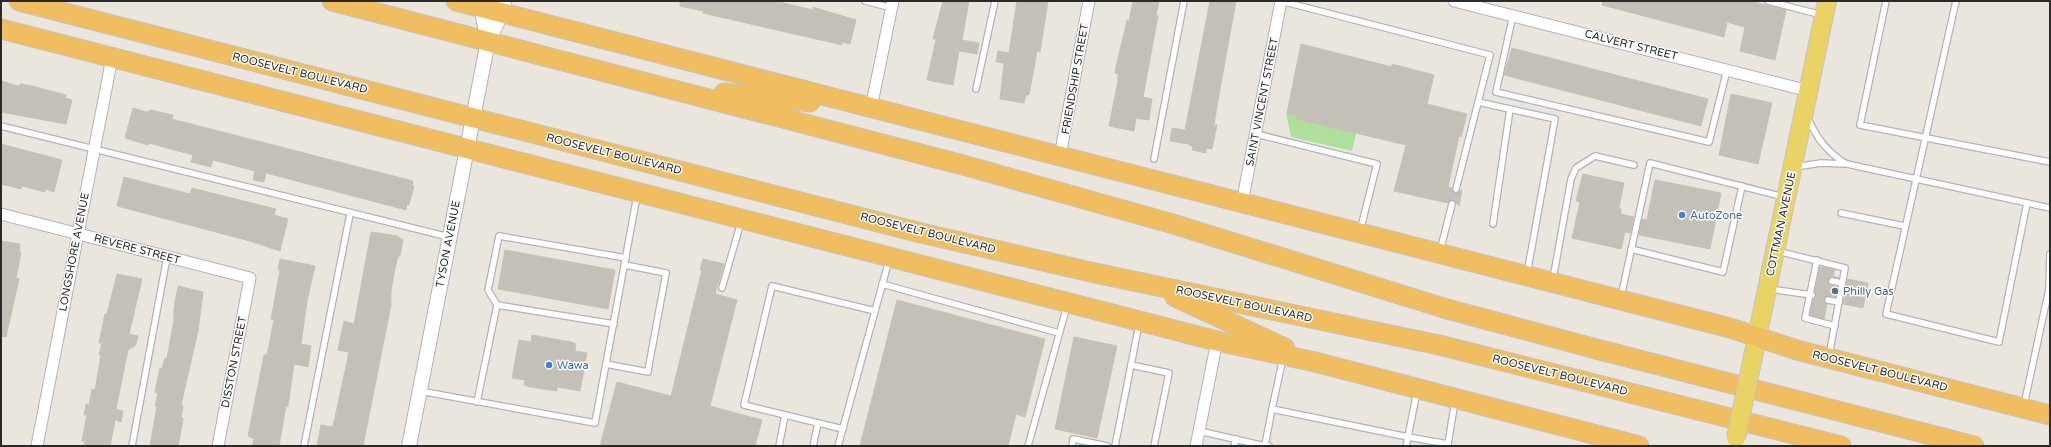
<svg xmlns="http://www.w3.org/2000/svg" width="2051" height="447" font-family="'Varela Round',sans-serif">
  <rect width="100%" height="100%" fill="#ebe6dd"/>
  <polygon fill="#aedf9c" points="1286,113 1296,116 1296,119 1356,133 1352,151 1291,137"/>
  <g fill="#c4c0b8" stroke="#c7c2b6">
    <polygon points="680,1 775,1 813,10 813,7 856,20 850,44 842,42 842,45 703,13 703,11 680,6"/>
    <polygon points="943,1 969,1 962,40 979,43 977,54 959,51 953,85 927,80 936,39 933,39"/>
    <polygon points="1017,1 1048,1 1040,52 1037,51 1029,95 1026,95 1024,103 1000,99 1004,63 996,62 998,51 1009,53"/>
    <polygon points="1133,1 1159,1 1156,15 1158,16 1143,97 1152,99 1149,120 1136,118 1134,131 1109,126 1118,81 1118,74 1115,73 1116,67 1127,20 1129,21"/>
    <polygon points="1210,1 1236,1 1217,106 1214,125 1217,125 1212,149 1206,148 1206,153 1192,150 1193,147 1188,144 1170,141 1172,128 1185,130"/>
    <polygon points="1603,1 1750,1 1786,10 1775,60 1740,51 1745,27 1727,22 1724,37 1602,5"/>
    <polygon points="1301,44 1392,67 1392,64 1434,75 1427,104 1467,114 1461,137 1459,136 1448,187 1452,188 1455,193 1462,190 1459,206 1453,200 1448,203 1394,191 1406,145 1296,119 1297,116 1287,113"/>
    <polygon points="1512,48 1708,99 1701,126 1504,75"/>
    <polygon points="1,81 18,86 21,84 32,86 66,95 65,98 72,100 66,124 1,112"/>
    <polygon points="1731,94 1772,103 1758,164 1719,155"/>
    <polygon points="133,108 147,112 151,110 173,115 172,119 413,181 412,186 414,186 409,205 407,204 406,210 266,173 264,182 253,180 255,171 213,160 211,167 191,162 193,155 149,143 148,145 125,138"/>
    <polygon points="1,144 62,160 54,192 46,189 45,192 22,186 21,189 1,184"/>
    <polygon points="1583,174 1624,183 1619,208 1621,209 1621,214 1634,217 1630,233 1625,232 1621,249 1572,238 1580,202 1576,201"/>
    <polygon points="124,177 190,194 192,188 276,209 274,215 288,219 280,251 246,240 117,206"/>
    <polygon points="1655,180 1721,193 1710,249 1639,235 1642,219 1647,220"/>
    <polygon points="371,232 397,236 403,240 400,256 398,256 394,273 391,291 391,305 363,446 317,446 321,425 333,427 349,352 338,350 344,321 354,324"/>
    <polygon points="1,241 20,244 19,252 21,252 16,278 19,279 6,337 1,336"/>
    <polygon points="505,250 615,270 608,309 498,289"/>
    <polygon points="280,259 315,266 307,301 301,344 311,346 308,367 294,364 288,406 286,406 279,446 252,446 254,439 248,436 264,355 267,355 274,320 271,319 280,270 278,270"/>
    <polygon points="703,259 724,264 715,294 737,300 710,406 762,420 755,446 600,446 617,382 671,396 702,270 700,270"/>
    <polygon points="1820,267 1835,270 1833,276 1839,278 1831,277 1828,280 1830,284 1837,286 1835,297 1827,296 1824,299 1827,304 1824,319 1810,315 1813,299 1816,296 1815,292"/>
    <polygon points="117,274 142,279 129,334 138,336 136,345 128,350 116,409 123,411 121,422 115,420 110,446 84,446 85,441 82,441 87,415 84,415 86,404 89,405 92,389 95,390 101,355 99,355 102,343 99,343 105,314 107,314"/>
    <polygon points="1847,279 1868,283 1863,308 1843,304"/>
    <polygon points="178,286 203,292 198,331 181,405 183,406 181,418 183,418 182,425 178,446 150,446 157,406 155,406 158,393 155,392 160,368 162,369 165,358 167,358 174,320 174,308"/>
    <polygon points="897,300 1045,339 1025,417 1016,414 1008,446 860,446"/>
    <polygon points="532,335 571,342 576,344 575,351 587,353 580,391 557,387 557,391 530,387 524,385 525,380 512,378 519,340 531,342"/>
    <polygon points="1074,337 1117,346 1097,438 1055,429"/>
  </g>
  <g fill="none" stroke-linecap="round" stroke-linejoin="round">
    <g stroke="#b0b2bd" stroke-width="8">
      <g id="service">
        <polyline points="865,1 892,8"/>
        <polyline points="1281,1 1490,55 1456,189"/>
        <polyline points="1768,1 1822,15"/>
        <polyline points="1886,1 1860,125 2050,162"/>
        <polyline points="1956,1 1886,314 1999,342 2027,203"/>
        <polyline points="1513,15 1496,92 1709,142 1727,70"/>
        <polyline points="976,89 995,1"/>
        <polyline points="1478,102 1555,119 1527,274"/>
        <path d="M1808,118C1816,138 1827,152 1845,163"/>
        <polyline points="1,126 449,237"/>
        <polyline points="1256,134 1377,164 1360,231"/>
        <polyline points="1154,159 1184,1"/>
        <polyline points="1795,167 1821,163 1847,164 2050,208"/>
        <polyline points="1841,213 1904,226"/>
        <polyline points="1493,224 1510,109"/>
        <polyline points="1631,249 1723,272 1742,186"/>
        <polyline points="1440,251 1452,204"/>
        <polyline points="1777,251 1845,268 1829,356"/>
        <polyline points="1817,260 1805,318 1835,326"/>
        <polyline points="1553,279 1571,179 1576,168 1595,156 1634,165"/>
        <polyline points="1832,281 1842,283"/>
        <polyline points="882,284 1059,333"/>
        <polyline points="722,288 741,222"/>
        <polyline points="1769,289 1812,295"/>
        <polyline points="1621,297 1650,163 1784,197"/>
        <polyline points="1828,300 1839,302"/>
        <polyline points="497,305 614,324"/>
        <polyline points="1283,358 1272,409 1408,437 1417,391"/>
        <polyline points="606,364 648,372 649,365 666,273 625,265"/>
        <polyline points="1131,365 1139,324"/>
        <polyline points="420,391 595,423 637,196"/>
        <polyline points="477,402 497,305 488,290 499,236 626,258"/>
        <polyline points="2024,405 2049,289 2050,254"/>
        <polyline points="843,429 744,405 772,286 875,311"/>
        <polyline points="1199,431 1265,446"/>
        <polyline points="1448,444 1455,401"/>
        <polyline points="132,446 167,257"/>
        <polyline points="304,446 350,214"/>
        <polyline points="779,446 785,415"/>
        <polyline points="813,446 818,423"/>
        <polyline points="838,446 889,260"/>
        <polyline points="1028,446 1067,306"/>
        <polyline points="1072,446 1073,439 1107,446"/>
        <polyline points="1115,446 1131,365 1169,373 1154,446"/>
        <polyline points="1234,446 1236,439"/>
        <polyline points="1269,446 1265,445 1272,409"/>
        <polyline points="1406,446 1408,437 1448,444 1447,446"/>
      </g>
    </g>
    <g stroke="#b0b2bd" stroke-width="13">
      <g id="minor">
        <polyline points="1454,1 1809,91"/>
        <polyline points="871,108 893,1"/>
        <polyline points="1060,156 1089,1"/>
        <polyline points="1242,203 1281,1"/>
        <polyline points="1,214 250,278 218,446"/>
        <polyline points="37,446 112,58"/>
        <polyline points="1196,446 1217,341"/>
      </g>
    </g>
    <g stroke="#b0b2bd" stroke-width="16">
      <g id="tertiary">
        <polyline points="482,1 481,7 488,41"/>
        <polyline points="409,446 488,41 502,13 504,1"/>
      </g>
    </g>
    <g stroke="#c3c3c3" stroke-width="20">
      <polyline id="primary" points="1750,371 1827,1"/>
    </g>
    <g stroke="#c3c3c3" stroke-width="21">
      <g id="trunk">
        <polyline points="19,1 921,233 1095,273 1439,345 1841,446"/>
        <polyline points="332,1 963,165 1173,224 1447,309 1604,351 1974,446"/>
        <polyline points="456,1 1730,328 1797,350 2050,415"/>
        <polyline points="1,29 1217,341 1315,362 1639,446"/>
        <polyline points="724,93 810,102"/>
        <polyline points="1175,297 1285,348"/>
      </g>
    </g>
    <use href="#service" stroke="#fff" stroke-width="5.5"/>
    <use href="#minor" stroke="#fff" stroke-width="11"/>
    <use href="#tertiary" stroke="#fff" stroke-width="14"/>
    <use href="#primary" stroke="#e9d364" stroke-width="18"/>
    <use href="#trunk" stroke="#f0be60" stroke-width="19"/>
    <g stroke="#c3c3c3" stroke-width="20" stroke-linecap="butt">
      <polyline id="primary-bridge" points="1736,438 1750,371"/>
    </g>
    <use href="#primary-bridge" stroke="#e9d364" stroke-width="18"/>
  </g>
  <g fill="#3f7fe0" stroke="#fff" stroke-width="1.5">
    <circle cx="1682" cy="215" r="4"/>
    <circle cx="549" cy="365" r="4"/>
  </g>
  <circle fill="#5c6f8a" stroke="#fff" stroke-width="1.5" cx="1835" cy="291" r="4"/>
  <g text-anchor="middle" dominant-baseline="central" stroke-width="3" stroke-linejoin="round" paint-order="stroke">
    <g font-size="11" fill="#2a2a2a" stroke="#fff">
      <text transform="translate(1631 45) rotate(14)">CALVERT STREET</text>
      <text transform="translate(300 73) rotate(14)">ROOSEVELT BOULEVARD</text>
      <text transform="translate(1075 79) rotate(-80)">FRIENDSHIP STREET</text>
      <text transform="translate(1262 102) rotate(-79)">SAINT VINCENT STREET</text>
      <text transform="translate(614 154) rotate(14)">ROOSEVELT BOULEVARD</text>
      <text transform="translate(1781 224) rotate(-78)">COTTMAN AVENUE</text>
      <text transform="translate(928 233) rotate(14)">ROOSEVELT BOULEVARD</text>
      <text transform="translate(448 244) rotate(-79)">TYSON AVENUE</text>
      <text transform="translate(137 249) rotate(15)">REVERE STREET</text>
      <text transform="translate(74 252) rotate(-79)">LONGSHORE AVENUE</text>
      <text transform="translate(1244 304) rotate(12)">ROOSEVELT BOULEVARD</text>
      <text transform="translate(234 362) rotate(-79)">DISSTON STREET</text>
      <text transform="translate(1880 371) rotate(14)">ROOSEVELT BOULEVARD</text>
      <text transform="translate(1560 375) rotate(14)">ROOSEVELT BOULEVARD</text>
    </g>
    <g font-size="11" fill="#366cbe" stroke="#fff" text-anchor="start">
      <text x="1690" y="215">AutoZone</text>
      <text x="557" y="365">Wawa</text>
    </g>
    <g font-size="11" fill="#4e5e75" stroke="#fff" text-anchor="start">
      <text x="1843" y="291">Philly Gas</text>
    </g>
  </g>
  <rect width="2051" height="447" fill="none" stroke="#2a2a2a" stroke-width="4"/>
</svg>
